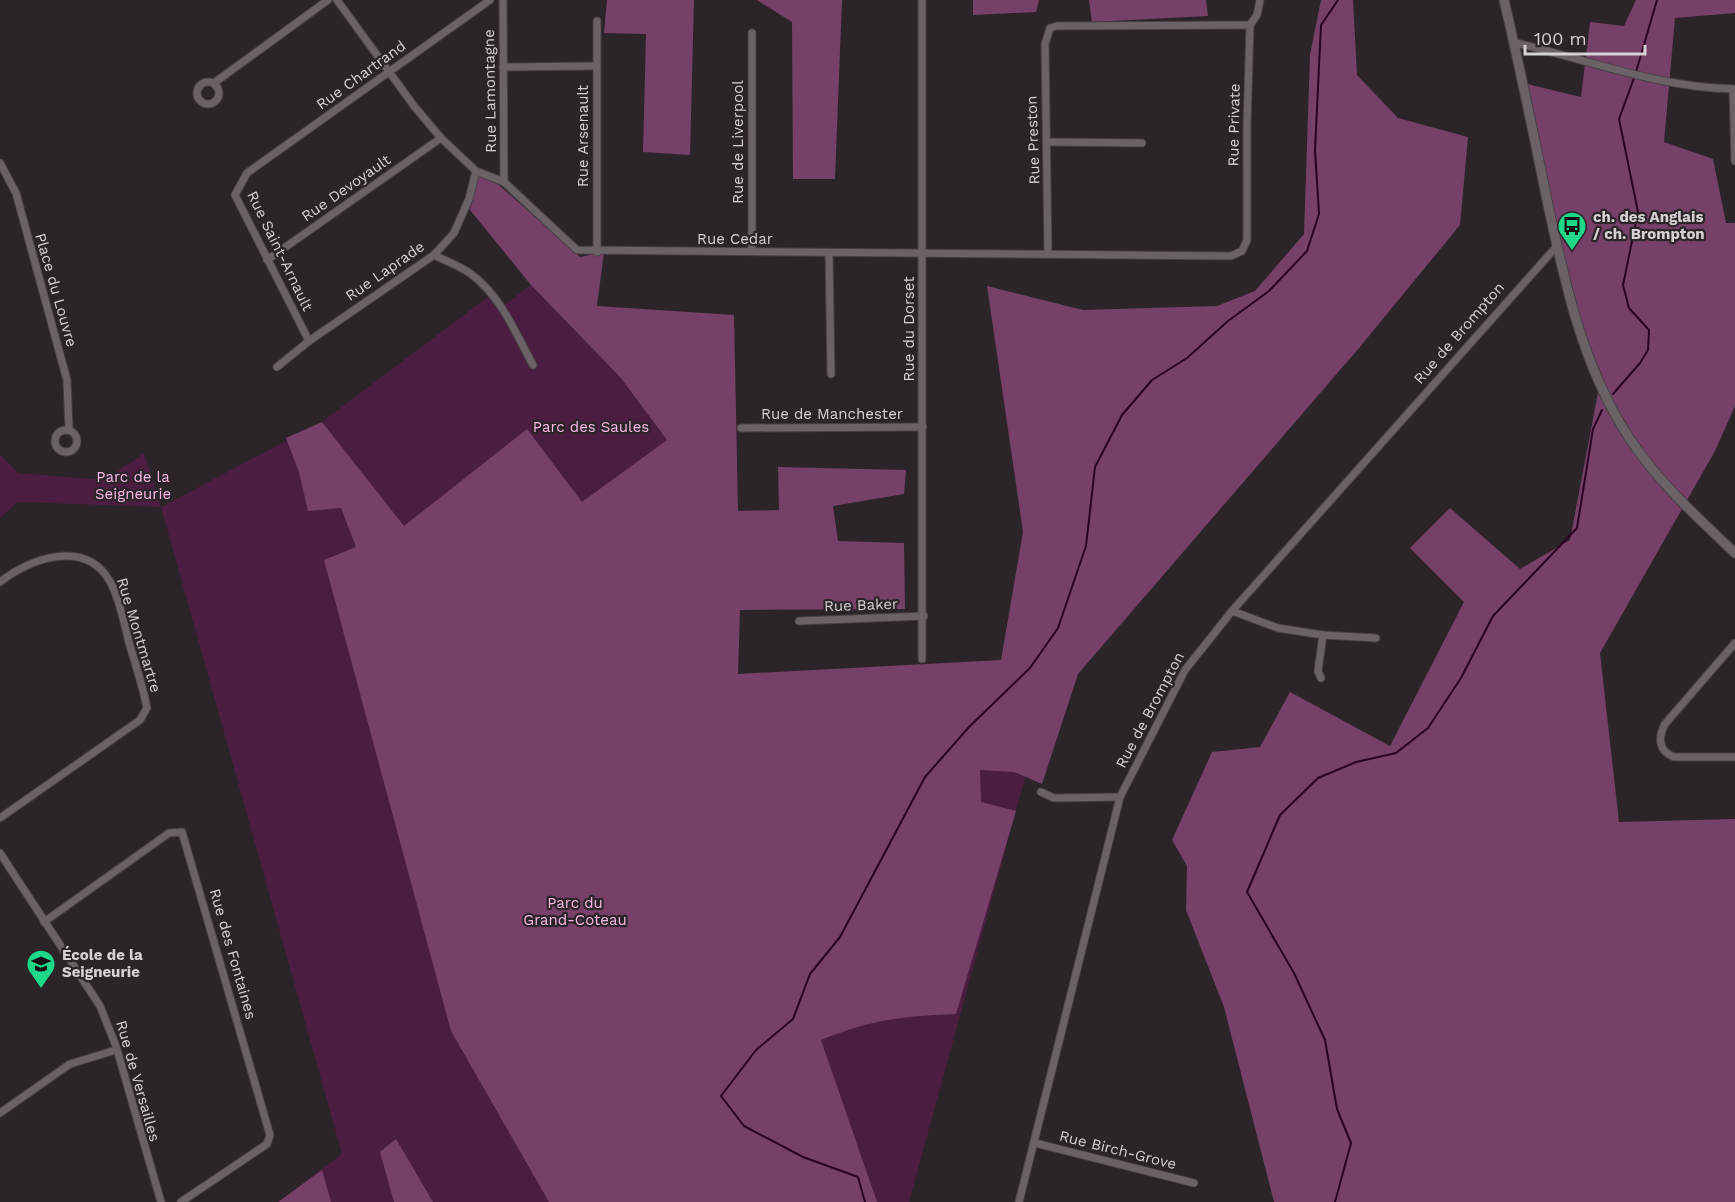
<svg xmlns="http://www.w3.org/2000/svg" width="1735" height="1202" font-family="'Work Sans',sans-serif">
  <rect width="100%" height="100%" fill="#2b2429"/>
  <polygon fill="#4b1e41" points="531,285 620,377 667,440 736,395 738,674 1049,690 909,1202 278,1202 342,1154 161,507 18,502 0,518 0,455 18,473 105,480 144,453 161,507 322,422 489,296 503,306"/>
  <g fill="#774069">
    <polygon points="607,0 694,0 690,155 643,152 646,34 604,33"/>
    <polygon points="757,0 842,0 835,179 793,179 792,22"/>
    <polygon points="973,0 1039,0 1036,12 973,15"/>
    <polygon points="1089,0 1206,0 1208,16 1092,22"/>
    <path d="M1321,0H1353L1357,75L1398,118L1468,137L1460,225L1359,348L1078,674L1042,784L1014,772L980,770L981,802L1016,811L956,1014C903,1016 870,1020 821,1040L877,1202H549L451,1031L324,560L356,547L341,508L308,511L299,472L286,438L322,422L404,526L527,429L582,502L667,440L620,377L531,285L470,210L479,172L500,186L580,257L604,252L597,306L734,315L738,511L779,510L778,467L906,470L904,494L833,506L838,541L904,543L905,609L740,610L738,674L1001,660L1023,532L987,286L1083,310L1217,306L1255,291L1304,234L1310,55Z"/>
    <polygon points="1636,0 1735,0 1735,13 1675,18 1664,142 1713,159 1726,223 1735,223 1735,406 1715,451 1600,653 1619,822 1735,819 1735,1202 1274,1202 1224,1007 1186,910 1187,866 1172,840 1212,752 1260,747 1290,692 1390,746 1464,602 1410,548 1450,508 1520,569 1570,540 1600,382 1561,253 1527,84 1581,97 1590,22 1624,26"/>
    <polygon points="396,1139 433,1202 394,1202 380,1152"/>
    <polygon points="322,1170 331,1202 278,1202"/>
  </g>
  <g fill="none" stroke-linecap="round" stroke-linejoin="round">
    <g stroke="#2a0022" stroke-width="2">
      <polyline points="1636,72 1657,0"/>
      <polyline points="1613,394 1640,363 1648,350 1649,330 1629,308 1623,285 1638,212 1619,119 1634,78"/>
      <polyline points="865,1202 858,1177 803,1157 744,1126 721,1096 756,1050 793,1019 810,974 840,937 925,777 969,727 1030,668 1058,628 1086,546 1095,467 1122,415 1152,380 1187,358 1228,321 1269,291 1307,251 1319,214 1315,150 1321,25 1338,0"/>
      <polyline points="1335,1202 1351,1143 1337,1109 1325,1040 1294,973 1247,892 1280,815 1318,778 1356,762 1396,753 1428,728 1461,678 1493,616 1577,528 1593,429 1602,410"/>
    </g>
    <g stroke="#464144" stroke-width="9">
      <g id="street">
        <polyline points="337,0 414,106 441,138 476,171 504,182 577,250 1231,256 1242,251 1247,240 1247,125 1250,25 1257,15 1260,0"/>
        <polyline points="503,0 504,182"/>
        <polyline points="922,0 922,659"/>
        <polyline points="752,33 752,251"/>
        <path d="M1516,43C1588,60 1660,88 1735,89"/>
        <polyline points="503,67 596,66"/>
        <circle cx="208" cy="93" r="11"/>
        <polyline points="214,83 328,0"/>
        <polyline points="1733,89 1735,161"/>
        <polyline points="1048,142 1142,143"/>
        <polyline points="0,163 16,193 67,380 69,429"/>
        <polyline points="597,252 597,21"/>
        <polyline points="829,253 831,374"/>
        <polyline points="1048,253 1045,44 1050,28 1057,26 1250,25"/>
        <path d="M434,255C446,261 460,266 471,274C501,296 516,334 533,365"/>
        <polyline points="267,260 441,138"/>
        <polyline points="309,341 235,195 247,173 490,0"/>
        <polyline points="277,367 309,341 434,255 454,233 469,199 476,171"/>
        <polyline points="741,428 923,427"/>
        <circle cx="66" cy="441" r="11"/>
        <path d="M0,582C30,558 85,539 109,580C120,598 124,625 130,646C136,666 143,687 147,708L140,720L0,818"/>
        <polyline points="1232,611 1278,628 1323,635 1376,638"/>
        <polyline points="799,621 924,616"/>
        <path d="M1735,643L1665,724C1658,737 1658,751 1674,757H1735"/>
        <polyline points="1321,678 1318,671 1323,635"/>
        <polyline points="1041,792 1054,798 1120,797"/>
        <polyline points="0,853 100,1006 116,1046 161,1202"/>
        <polyline points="44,922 169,833 182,832 270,1135 267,1144 181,1202"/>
        <polyline points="0,1113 70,1064 116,1050"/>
        <polyline points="1035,1143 1194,1183"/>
        <polyline points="1019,1202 1120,797 1185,670 1232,611 1557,246"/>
      </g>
    </g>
    <g stroke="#464144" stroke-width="11">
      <path id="secondary" d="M1504,0C1520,68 1534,136 1548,205C1565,284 1583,367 1628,436C1657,481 1696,516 1735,553"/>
    </g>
    <use href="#street" stroke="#6a6267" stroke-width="7"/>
    <use href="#secondary" stroke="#6a6267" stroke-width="9"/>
  </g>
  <defs>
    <g id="bus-pin" transform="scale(1.5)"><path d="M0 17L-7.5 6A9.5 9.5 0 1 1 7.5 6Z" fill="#1dd888" stroke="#2b2429"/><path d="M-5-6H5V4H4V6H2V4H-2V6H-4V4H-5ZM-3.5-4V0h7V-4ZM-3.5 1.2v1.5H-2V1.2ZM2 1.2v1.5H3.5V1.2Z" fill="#111"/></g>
    <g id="school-pin" transform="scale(1.5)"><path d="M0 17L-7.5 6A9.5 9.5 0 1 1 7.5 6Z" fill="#1dd888" stroke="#2b2429"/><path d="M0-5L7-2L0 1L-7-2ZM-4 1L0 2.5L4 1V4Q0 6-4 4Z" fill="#111"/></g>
  </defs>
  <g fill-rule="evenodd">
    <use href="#bus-pin" x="1572" y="226"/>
    <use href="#school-pin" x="41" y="964"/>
  </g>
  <g text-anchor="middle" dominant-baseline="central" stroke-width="4.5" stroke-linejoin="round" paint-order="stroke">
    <g font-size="15" fill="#d6d1d4" stroke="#2b2429">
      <text transform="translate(361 75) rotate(-36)">Rue Chartrand</text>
      <text transform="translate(490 91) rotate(-91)">Rue Lamontagne</text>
      <text transform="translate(1234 125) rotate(-89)">Rue Private</text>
      <text transform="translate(583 136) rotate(-90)">Rue Arsenault</text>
      <text transform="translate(1033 140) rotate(-92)">Rue Preston</text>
      <text transform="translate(738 142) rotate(-90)">Rue de Liverpool</text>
      <text transform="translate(346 188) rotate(-35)">Rue Devoyault</text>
      <text x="735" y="239">Rue Cedar</text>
      <text transform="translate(280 251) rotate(64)">Rue Saint-Arnault</text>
      <text transform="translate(385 271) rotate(-35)">Rue Laprade</text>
      <text transform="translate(56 290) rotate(74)">Place du Louvre</text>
      <text transform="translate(909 329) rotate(-90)">Rue du Dorset</text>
      <text transform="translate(1459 333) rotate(-49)">Rue de Brompton</text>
      <text x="832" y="414">Rue de Manchester</text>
      <text transform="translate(861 605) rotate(-2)">Rue Baker</text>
      <text transform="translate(139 635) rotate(73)">Rue Montmartre</text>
      <text transform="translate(1150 710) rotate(-62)">Rue de Brompton</text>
      <text transform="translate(233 954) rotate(74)">Rue des Fontaines</text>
      <text transform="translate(138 1081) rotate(74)">Rue de Versailles</text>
      <text transform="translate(1118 1150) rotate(14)">Rue Birch-Grove</text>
    </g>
    <g font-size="15" font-weight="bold" fill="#d6d1d4" stroke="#2b2429" text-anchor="start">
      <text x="1593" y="217">ch. des Anglais<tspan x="1593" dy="17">/ ch. Brompton</tspan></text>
      <text x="62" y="955">École de la<tspan x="62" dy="17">Seigneurie</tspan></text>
    </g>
    <g font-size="15" fill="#fcb9e9" stroke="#2b2429">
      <text x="591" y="427">Parc des Saules</text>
      <text x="133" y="477">Parc de la<tspan x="133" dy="17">Seigneurie</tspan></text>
      <text x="575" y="903">Parc du<tspan x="575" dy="17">Grand-Coteau</tspan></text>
    </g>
  </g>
  <path d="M1525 45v9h120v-9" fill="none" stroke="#d6d1d4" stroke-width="3"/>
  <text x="1534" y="45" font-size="18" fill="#d6d1d4" stroke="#2b2429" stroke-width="4.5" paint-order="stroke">100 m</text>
</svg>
